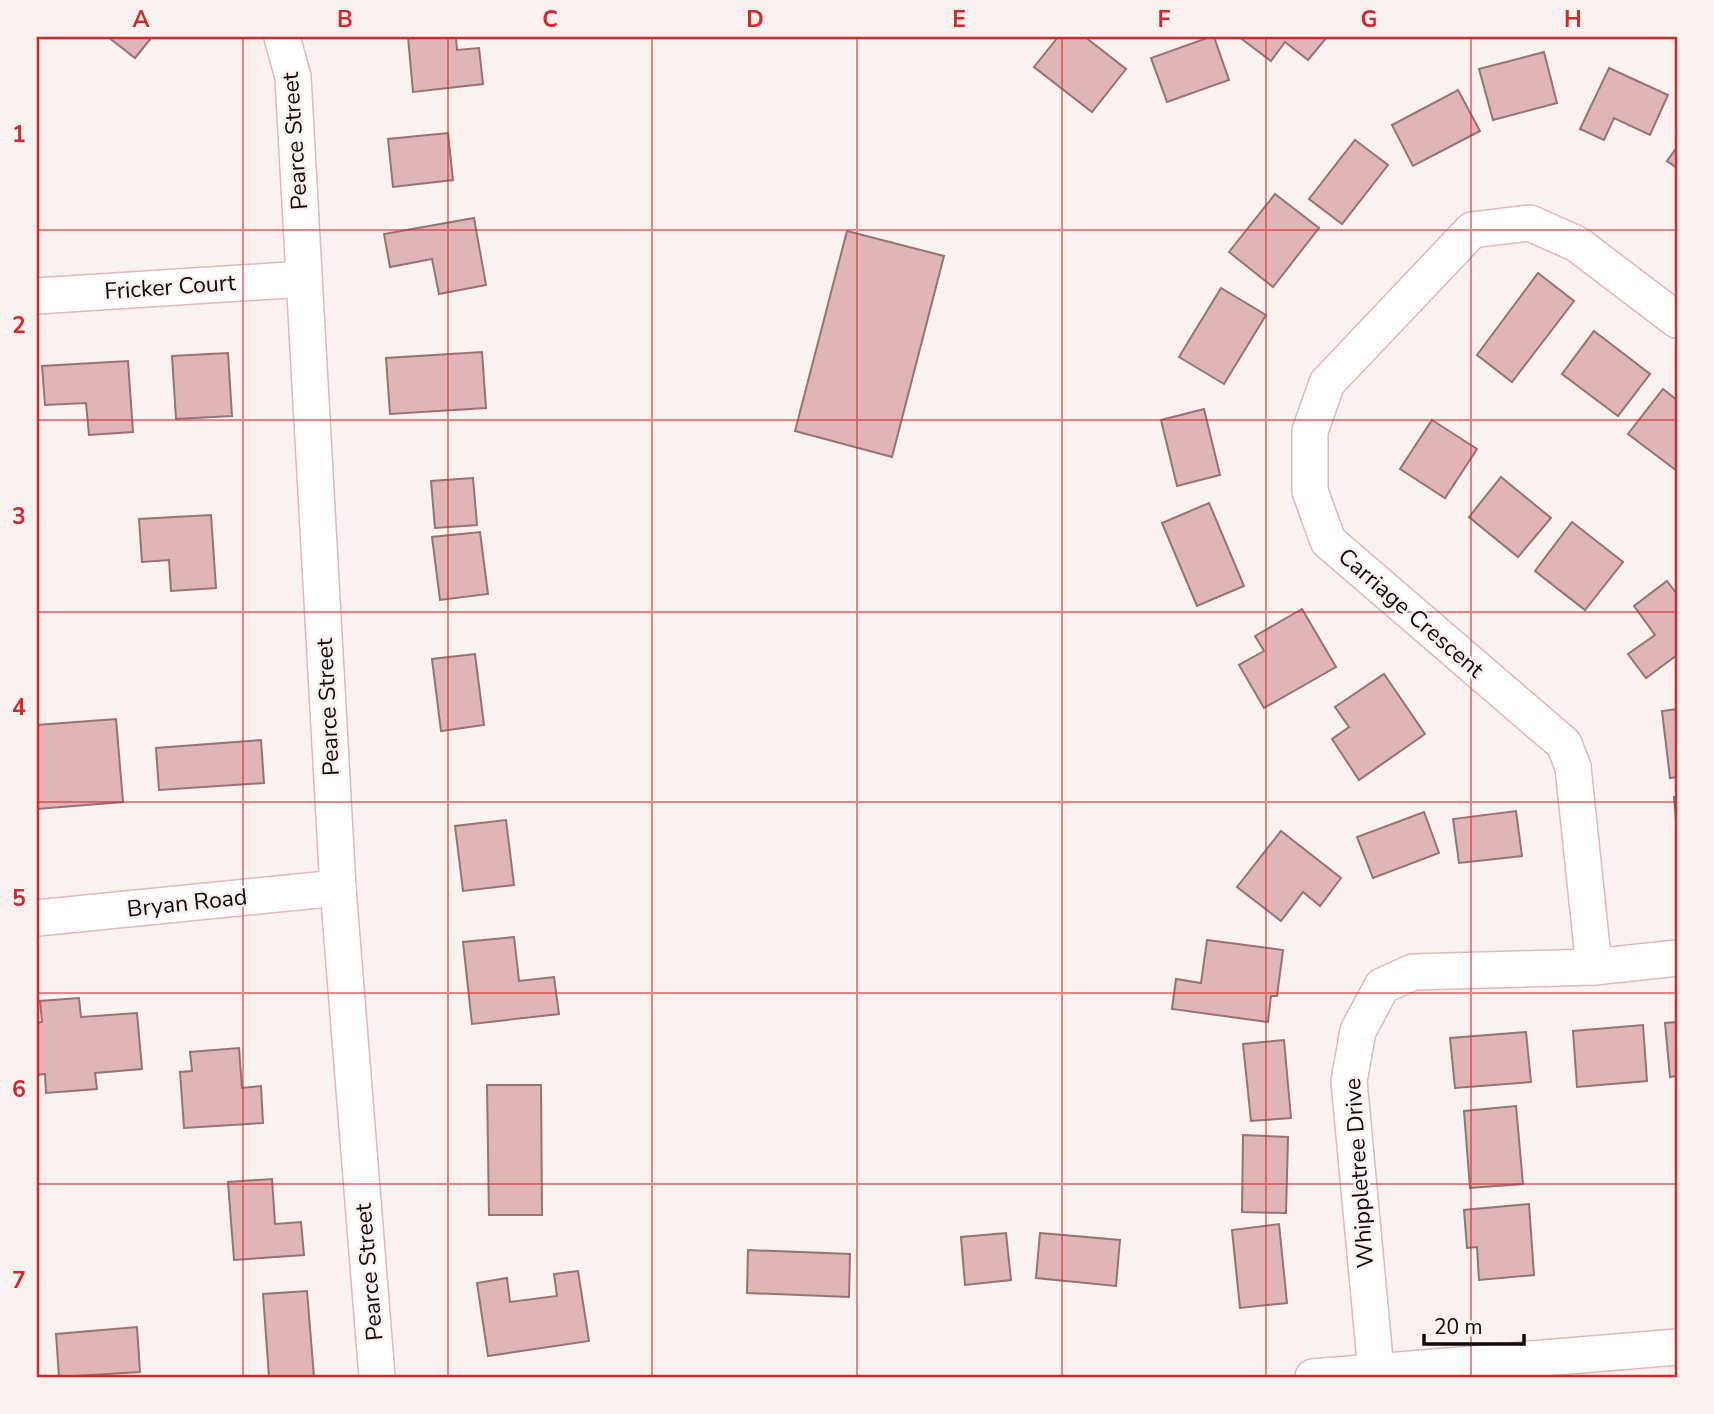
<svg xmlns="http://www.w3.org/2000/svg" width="1714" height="1414" font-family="'Nunito Sans',sans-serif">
  <rect width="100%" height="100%" fill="#faf1f1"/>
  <g fill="#dfb5b8" stroke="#987274" stroke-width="2">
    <polygon points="108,37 152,37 135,58"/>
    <polygon points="408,37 456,37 457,50 479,48 483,84 413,92"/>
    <polygon points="1058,37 1085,37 1126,69 1092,112 1034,67"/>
    <polygon points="1210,37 1214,37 1229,80 1167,102 1151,58"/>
    <polygon points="1239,37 1327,37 1308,60 1285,42 1271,61"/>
    <polygon points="1544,52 1557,103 1493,120 1479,69"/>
    <polygon points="1609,68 1668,95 1650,135 1614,118 1604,140 1580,129"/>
    <polygon points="1458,90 1480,131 1413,166 1392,125"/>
    <polygon points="448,133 453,180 393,187 388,139"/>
    <polygon points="1355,140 1388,165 1342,224 1309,199"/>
    <polygon points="1677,147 1677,168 1667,161"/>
    <polygon points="1275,194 1319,228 1273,287 1229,252"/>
    <polygon points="474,218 486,285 439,294 432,259 390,267 384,234"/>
    <polygon points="847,231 944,256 892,457 795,431"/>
    <polygon points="1538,273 1574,301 1512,382 1477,355"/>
    <polygon points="1221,288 1266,315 1224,384 1179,357"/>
    <polygon points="1594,331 1650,374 1618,416 1562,374"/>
    <polygon points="482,352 486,408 390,414 386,358"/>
    <polygon points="228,353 232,416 176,419 172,356"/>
    <polygon points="128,361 133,432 89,435 86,403 45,405 42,366"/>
    <polygon points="1663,389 1677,400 1677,471 1628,434"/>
    <polygon points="1204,409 1220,475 1177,486 1161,420"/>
    <polygon points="1432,420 1477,449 1445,498 1400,469"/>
    <polygon points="1501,477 1551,518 1518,557 1469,517"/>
    <polygon points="473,478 477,525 435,528 431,481"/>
    <polygon points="1209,503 1244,586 1197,606 1162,523"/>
    <polygon points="211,515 216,588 171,591 169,560 142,562 139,519"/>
    <polygon points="1572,522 1623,562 1585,610 1535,571"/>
    <polygon points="480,532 488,594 440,600 432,537"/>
    <polygon points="1667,581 1677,594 1677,655 1646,678 1628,654 1655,635 1634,606"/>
    <polygon points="1302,609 1336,667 1264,708 1239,665 1264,651 1255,636"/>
    <polygon points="475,654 484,725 441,731 432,659"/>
    <polygon points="1384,674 1425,734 1359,780 1332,739 1349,727 1335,707"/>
    <polygon points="1677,709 1677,777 1670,778 1662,711"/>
    <polygon points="116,719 123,802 37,809 37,725"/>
    <polygon points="261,740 264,783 159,790 156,748"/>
    <polygon points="1674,797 1677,797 1677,832"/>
    <polygon points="1516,811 1522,856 1459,863 1453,819"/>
    <polygon points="1424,812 1439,853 1373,878 1357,837"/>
    <polygon points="506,820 514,885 463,891 455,826"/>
    <polygon points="1281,831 1341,878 1320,906 1303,892 1281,921 1237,887"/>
    <polygon points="514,937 519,981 554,977 559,1014 472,1024 463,942"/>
    <polygon points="1207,940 1283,950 1277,996 1271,996 1268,1022 1172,1009 1176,979 1201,983"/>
    <polygon points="79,998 81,1017 137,1013 142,1069 95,1073 97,1089 46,1093 45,1074 37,1075 37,1023 42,1022 40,1001"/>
    <polygon points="1677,1022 1677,1076 1670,1077 1665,1023"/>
    <polygon points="1643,1025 1647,1081 1577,1087 1573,1031"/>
    <polygon points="1526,1032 1531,1082 1455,1088 1450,1038"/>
    <polygon points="1284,1040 1291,1118 1251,1121 1243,1044"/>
    <polygon points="239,1048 242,1088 261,1086 263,1123 184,1128 180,1072 192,1071 190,1052"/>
    <polygon points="487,1085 541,1085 542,1215 489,1215"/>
    <polygon points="1516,1106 1523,1184 1470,1188 1464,1111"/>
    <polygon points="1243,1135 1288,1137 1286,1213 1242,1212"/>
    <polygon points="272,1179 275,1224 301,1222 304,1255 234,1260 228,1182"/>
    <polygon points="1529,1204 1534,1275 1479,1280 1477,1247 1467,1248 1464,1210"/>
    <polygon points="1279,1224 1287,1303 1240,1308 1232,1230"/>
    <polygon points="1006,1233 1011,1280 965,1285 961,1237"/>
    <polygon points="1040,1233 1120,1240 1116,1286 1036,1278"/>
    <polygon points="748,1250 850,1254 849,1297 747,1293"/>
    <polygon points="578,1271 589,1341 488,1356 477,1283 507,1278 510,1302 557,1296 554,1274"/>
    <polygon points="307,1291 314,1377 269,1377 263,1294"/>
    <polygon points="137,1327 140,1372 59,1377 56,1334"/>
  </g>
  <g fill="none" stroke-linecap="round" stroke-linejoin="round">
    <g stroke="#e2b8bb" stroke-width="38">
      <g id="minor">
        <polyline points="282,37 293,77 338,888 377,1377"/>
        <polyline points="37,296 304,279"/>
        <polyline points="37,918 338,888"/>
        <polyline points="1594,967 1573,767 1564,744 1328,541 1310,491 1310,431 1327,383 1472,230 1530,223 1577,244 1677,320"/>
        <polyline points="1376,1371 1349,1081 1358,1031 1382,986 1413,972 1594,967 1677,958"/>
        <polyline points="1313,1377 1677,1347"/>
      </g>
    </g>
    <use href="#minor" stroke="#fff" stroke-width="35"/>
  </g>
  <path fill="none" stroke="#d62828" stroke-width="2" stroke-opacity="0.55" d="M243,37V1377M448,37V1377M652,37V1377M857,37V1377M1062,37V1377M1266,37V1377M1471,37V1377M37,230H1677M37,420H1677M37,612H1677M37,802H1677M37,993H1677M37,1184H1677"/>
  <g text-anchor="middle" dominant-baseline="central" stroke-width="5" stroke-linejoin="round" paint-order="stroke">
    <g font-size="23" fill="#150809" stroke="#faf1f1">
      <text transform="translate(295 141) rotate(-94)">Pearce Street</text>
      <text transform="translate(170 287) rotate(-4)">Fricker Court</text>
      <text transform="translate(1411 613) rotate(41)">Carriage Crescent</text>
      <text transform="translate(328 707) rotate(-93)">Pearce Street</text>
      <text transform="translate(187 903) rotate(-6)">Bryan Road</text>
      <text transform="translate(1359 1173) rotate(-94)">Whippletree Drive</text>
      <text transform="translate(369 1272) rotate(-95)">Pearce Street</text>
    </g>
  </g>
  <rect width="1714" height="1414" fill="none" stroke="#faf1f1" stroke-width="77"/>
  <path d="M1424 1334v10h100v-10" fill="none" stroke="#150809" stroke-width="3.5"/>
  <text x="1434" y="1334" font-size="21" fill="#150809" stroke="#faf1f1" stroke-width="5" paint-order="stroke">20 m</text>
  <rect x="38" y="38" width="1638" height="1338" fill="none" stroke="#d62828" stroke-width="2.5"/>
  <g font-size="23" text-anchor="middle" font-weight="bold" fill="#d62828">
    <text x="141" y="27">A</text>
    <text x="345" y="27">B</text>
    <text x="550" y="27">C</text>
    <text x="755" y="27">D</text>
    <text x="959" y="27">E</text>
    <text x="1164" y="27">F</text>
    <text x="1369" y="27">G</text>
    <text x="1573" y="27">H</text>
    <text x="19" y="142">1</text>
    <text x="19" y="333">2</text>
    <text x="19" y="524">3</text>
    <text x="19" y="715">4</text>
    <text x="19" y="906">5</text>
    <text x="19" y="1097">6</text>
    <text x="19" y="1288">7</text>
  </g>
</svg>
